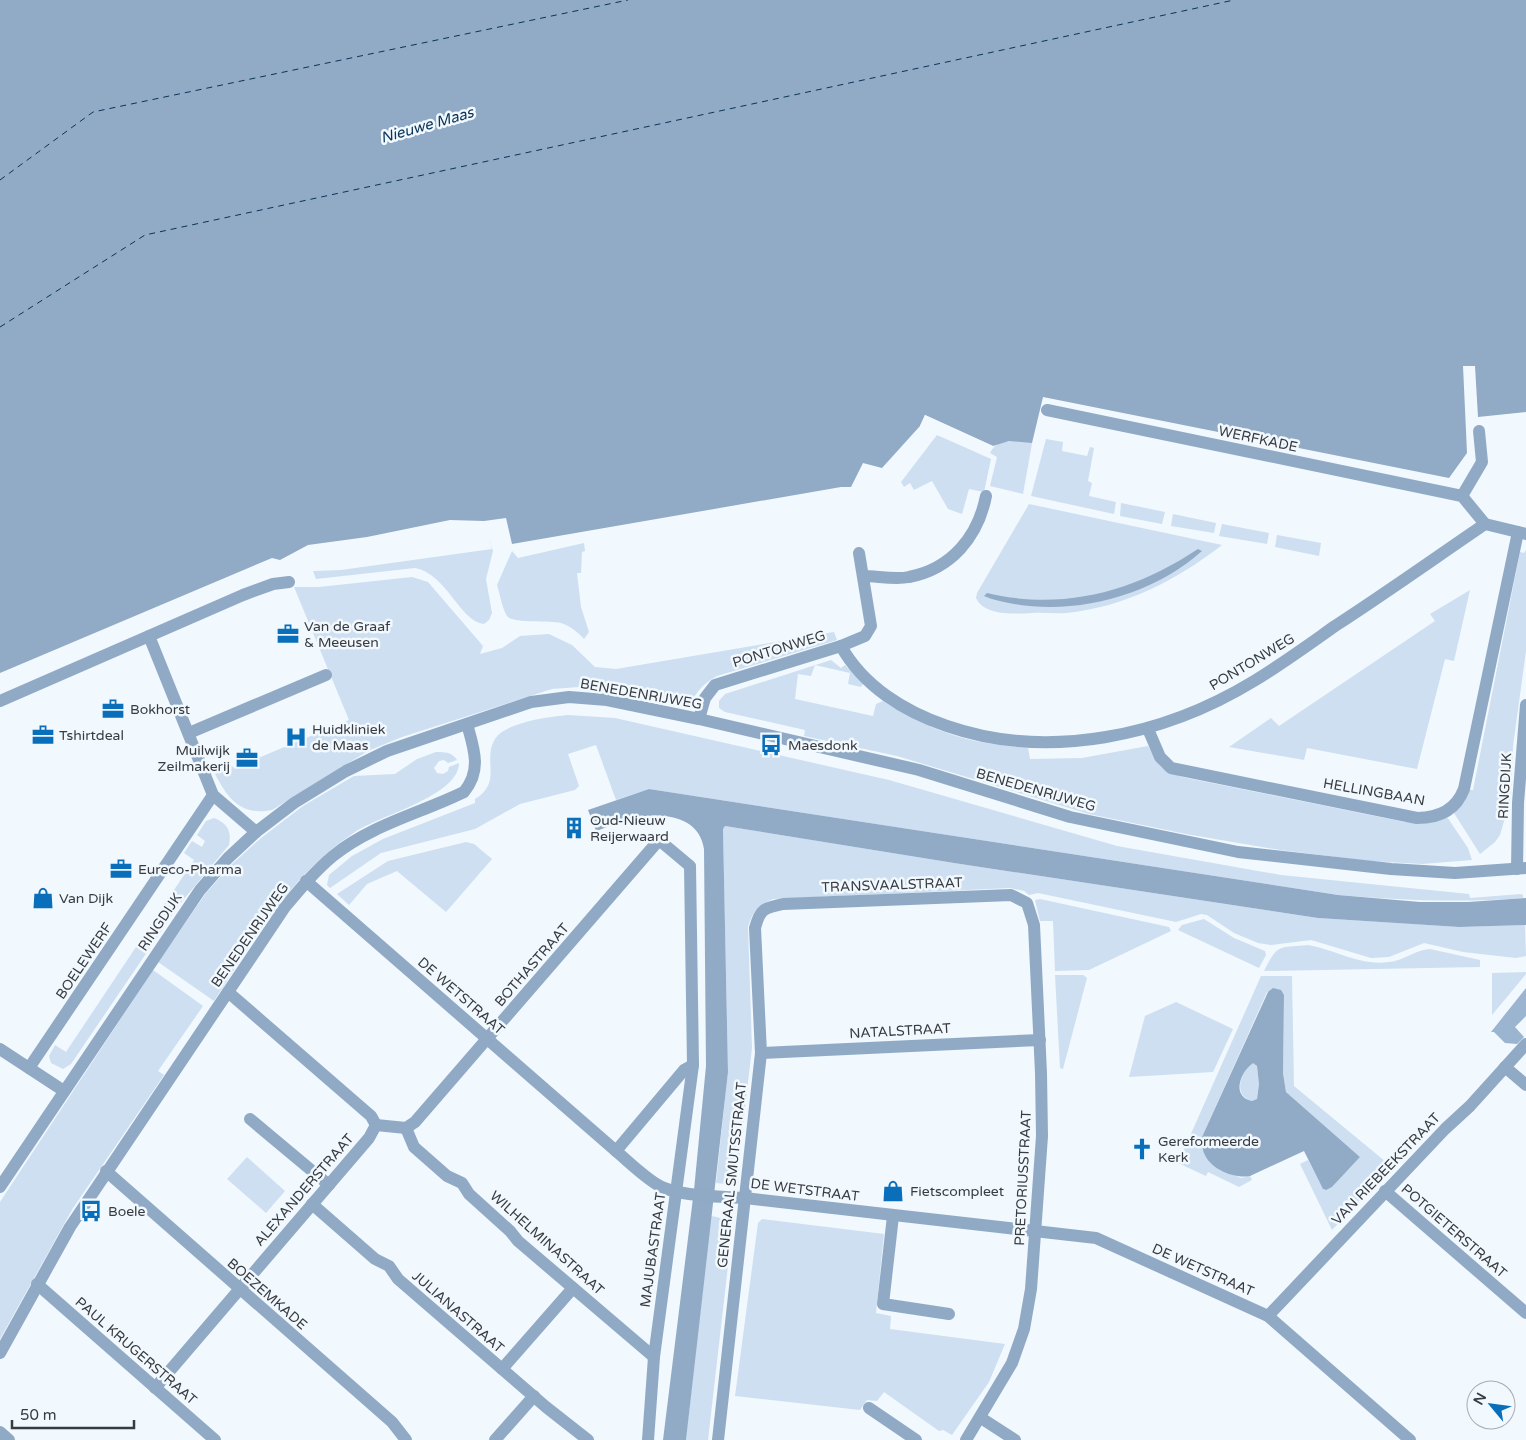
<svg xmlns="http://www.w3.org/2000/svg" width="1526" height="1440" font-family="'Varela Round',sans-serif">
  <rect width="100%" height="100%" fill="#f1f8fe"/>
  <g fill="#cddff1">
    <polygon points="937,435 991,459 984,492 969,489 962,514 948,509 932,481 914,490 910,483 904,487 901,482"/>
    <polygon points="1046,439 1063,442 1062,451 1087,456 1090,447 1094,448 1088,481 1092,483 1089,496 1116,502 1114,514 1031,496"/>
    <path d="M1026,441L1032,443L1031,449L1023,494L990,486L997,457L990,453C996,439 1012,441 1026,441Z"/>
    <polygon points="1121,503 1165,512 1162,524 1120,516"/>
    <path d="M1029,504L1222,545C1175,581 1125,607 1066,613C1055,614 1043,612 1032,613C1016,614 984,616 976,598L977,593Z"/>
    <polygon points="1173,514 1216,523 1214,533 1171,526"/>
    <polygon points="1222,524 1269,533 1267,544 1219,536"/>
    <polygon points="1277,535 1321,543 1319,556 1275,547"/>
    <path d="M489,538L493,551L486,579L492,613L489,620L484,624C460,622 447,574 415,568L316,579L313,571L341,570L492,549Z"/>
    <path d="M584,543L585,551L582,552L581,573H577L581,607L589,632L584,639C578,632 570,626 561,623C549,620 513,624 507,616C502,608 500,594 497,585L512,551L518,558Z"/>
    <polygon points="1526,550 1526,651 1513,746 1511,797 1500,835 1495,842 1480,854 1454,813 1465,801 1469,790 1473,790 1520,552 1524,553"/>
    <path d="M412,577L428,582L483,646L480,654L502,648L520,636L549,634L572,645L595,667L616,669L834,632L837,640L717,676C704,683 697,691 690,704L626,690L579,687L552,689L402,737L368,751L272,810C241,816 228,799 215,774L232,766L234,768L349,720L294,587H319Z"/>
    <polygon points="1470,590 1454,661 1445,659 1417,769 1307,748 1304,760 1229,747 1271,718 1279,726 1435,621 1430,614"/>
    <path d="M831,660L841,668L845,665L863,684L861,687L848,684L850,673L815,665L811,676L798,674L795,699L873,716L876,704L883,701C934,733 968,743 1028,748L1030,759L1082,758L1148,746L1161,767L1182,777L1405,822L1447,817L1468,848L1472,860L1422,864L1369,861L1280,850L1186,834L1089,814L897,756L804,736L805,730L725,712L719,708V701L725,694Z"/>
    <path d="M568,715L615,718L889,780L1117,846L1281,875L1469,894L1470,898L1521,894L1523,895V898C1459,903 1402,900 1338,895L649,789L616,800L596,745L568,754L579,786L575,790L520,804L475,829L381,853L330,888L327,885L329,875L352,856L383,839L475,803V799C503,782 482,760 495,739C506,722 549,717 568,715Z"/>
    <path d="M436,752C445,752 452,752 457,760L448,763L444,760L439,761L434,768L437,773L443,774L448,771L449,767L459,763C459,796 378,816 355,832C291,874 255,938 214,1001L158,962L206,893L231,865L261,838L303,806L354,776L395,774L417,759Z"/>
    <path d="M214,818C227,823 232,831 229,845L179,905L71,1064L63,1069L51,1063L49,1056L55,1045L66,1052L194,860L184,853L192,841L202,847L205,841L197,835L206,821Z"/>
    <path d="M725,826L954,863L1318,918L1459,927L1525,925L1526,956L1516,958L1463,952L1424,943L1389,957L1371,958L1311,940L1271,945L1258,943L1234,933L1207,915L1201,914L1176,922L1038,893L1029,895L1024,891L1010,888L773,899C758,906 752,912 748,927L752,1048L738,1167L734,1168L732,1181L727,1184L716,1183L728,1071L723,829Z"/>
    <polygon points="466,842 474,844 492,859 446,912 397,871 367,884 349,905 337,894 388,861"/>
    <polygon points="1040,899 1169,927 1171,931 1089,970 1055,971 1053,921 1040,921 1035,900"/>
    <polygon points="1204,919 1234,938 1265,951 1266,955 1259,968 1178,930 1182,925"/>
    <path d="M1308,945C1336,950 1360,966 1389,962C1403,961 1415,950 1430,949L1480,960V967L1264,971C1278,943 1279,948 1308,945Z"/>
    <polygon points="153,970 203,1006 158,1071 164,1075 73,1208 0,1339 0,1202"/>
    <polygon points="1526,972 1526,974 1492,1015 1492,973"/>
    <polygon points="1055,975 1083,975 1087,978 1063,1069 1060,1068"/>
    <polygon points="1261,976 1292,976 1294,1086 1392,1167 1332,1230 1300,1164 1308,1160 1324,1190 1332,1187 1360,1157 1286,1092 1283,1073 1284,995 1267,992 1202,1137 1213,1165 1241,1178 1250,1176 1252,1180 1239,1187 1208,1172 1206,1176 1178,1163"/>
    <polygon points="1176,1002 1233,1029 1213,1072 1129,1077 1145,1016"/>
    <path d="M1253,1062L1257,1066L1259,1083L1257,1099L1253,1101C1232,1097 1240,1072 1253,1062Z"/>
    <polygon points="247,1157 285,1191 266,1213 227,1179"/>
    <path d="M710,1216C722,1217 726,1220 732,1231L708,1440H686Z"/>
    <polygon points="762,1219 884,1234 876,1313 891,1316 890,1329 1005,1344 989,1382 952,1435 943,1430 939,1431 884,1392 877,1401 867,1400 860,1410 735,1396 758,1223"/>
  </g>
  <polygon fill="#9bb5d0" points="1526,988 1526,1016 1515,1027 1524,1037 1517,1044 1505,1043 1494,1032 1491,1032"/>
  <g fill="#91aac5" fill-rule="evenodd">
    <polygon points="0,0 1526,0 1526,412 1478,417 1475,366 1463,366 1467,453 1449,478 1043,397 1032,443 1009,441 993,446 925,415 920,426 882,468 863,463 851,487 841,487 512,544 506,518 484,521 450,520 367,537 308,545 280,560 272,558 0,673"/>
    <path d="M1198,549L1202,551C1153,595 1078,615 1014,604C1004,602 993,600 984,596L987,593C1063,611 1133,592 1198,549Z"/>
    <path d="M649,789L1338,895L1420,902H1468L1526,898V925L1459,927L1318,918L954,863L725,826L723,829L728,1072L686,1440H663L694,1190L706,1066L704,849C699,815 661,812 633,818C620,821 608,827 596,831L588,810Z"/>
    <path d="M1273,988L1281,990L1284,995L1283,1073L1286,1092L1360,1157L1332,1187L1326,1190L1323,1189L1304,1151L1250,1176C1234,1179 1210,1169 1204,1153C1202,1149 1203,1142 1202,1137L1268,992ZM1253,1063L1257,1066L1259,1084L1257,1099L1252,1101C1231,1097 1240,1072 1253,1063Z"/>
  </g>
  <polygon fill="#f1f8fe" points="925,415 993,446 992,448 926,418 922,427 920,426"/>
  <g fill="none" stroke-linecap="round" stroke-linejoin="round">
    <g stroke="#0a3457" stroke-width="1" stroke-dasharray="6 5" stroke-linecap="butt">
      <polyline points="0,180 93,112 628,0"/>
      <polyline points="0,327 145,235 1234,0"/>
    </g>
    <g stroke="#90aac5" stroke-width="12">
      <polyline points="1047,410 1462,496 1485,524"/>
      <polyline points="1462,496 1482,462 1479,431"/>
      <path d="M863,576C877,576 895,580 909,577C951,569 978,537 986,496"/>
      <polyline points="149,636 213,795 256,832"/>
      <path d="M841,646C863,686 905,712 947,726C1048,761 1164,736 1254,681C1282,664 1308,645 1335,626C1386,593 1435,558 1485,524L1526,534"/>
      <polyline points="0,701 243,595 273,584 289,582"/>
      <polyline points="699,719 705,698 715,685 841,646 865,636 871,626 859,553"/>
      <path d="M1148,729L1160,757L1171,768L1417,818C1439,818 1456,810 1464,789L1518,532"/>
      <polyline points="189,733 326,675"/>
      <polyline points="1517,869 1518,803 1526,705"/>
      <path d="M306,881L616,1151C629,1162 643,1176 658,1185C676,1196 723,1197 745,1198L1096,1238L1268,1316L1410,1440"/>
      <polyline points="228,992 371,1116 376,1125"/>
      <polyline points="0,1049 64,1091"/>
      <polyline points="761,1053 1040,1040"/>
      <polyline points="1505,1067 1526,1085"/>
      <polyline points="29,1068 213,795"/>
      <polyline points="250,1119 329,1185"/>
      <polyline points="376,1125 406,1128"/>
      <polyline points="406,1128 415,1122 659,840 690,866 693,1065 654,1357 648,1440"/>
      <polyline points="406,1128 414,1147 447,1176 462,1183 469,1194 510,1231 518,1241 654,1357"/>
      <polyline points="616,1151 684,1070 693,1065"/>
      <polyline points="106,1171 392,1422 406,1440"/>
      <polyline points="1385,1191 1526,1313"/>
      <polyline points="312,1204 375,1259 389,1266 398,1279 546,1407 588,1440"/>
      <polyline points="893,1216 883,1304 949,1314"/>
      <polyline points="37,1284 215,1440"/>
      <polyline points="1268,1316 1445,1129 1470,1106 1526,1044"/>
      <polyline points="502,1369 573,1288"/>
      <polyline points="155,1388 369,1138 376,1125"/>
      <polyline points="869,1408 916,1440"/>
      <polyline points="981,1418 1015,1440"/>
      <polyline points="0,1432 9,1440"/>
      <polyline points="495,1440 534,1396"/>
      <path d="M718,1440L761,1053L755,928C760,909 764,908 783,904L1011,895L1027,903L1034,925L1041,1073L1042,1136L1031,1289L1024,1329L1012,1363L966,1440"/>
    </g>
    <g stroke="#90aac5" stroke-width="12">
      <polyline points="0,1187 200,890 228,858 256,832 294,803 346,771 387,751 531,702 569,697 607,700 699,719 919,770 1070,817 1238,852 1391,869 1455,873 1526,868"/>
      <path d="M0,1353L70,1227L285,907C300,889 315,871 333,856C371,825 421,813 464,792C482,770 474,749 467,724"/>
    </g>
  </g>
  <defs>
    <g id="office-bare" transform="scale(1.725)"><path d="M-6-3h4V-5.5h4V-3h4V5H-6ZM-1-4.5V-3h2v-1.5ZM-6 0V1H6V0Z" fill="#096fbb" stroke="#f1f8fe" stroke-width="2.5" paint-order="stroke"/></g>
    <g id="hospital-bare" transform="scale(1.725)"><path d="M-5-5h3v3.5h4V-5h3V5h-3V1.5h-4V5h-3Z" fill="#096fbb" stroke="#f1f8fe" stroke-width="2.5" paint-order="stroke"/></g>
    <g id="bus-bare" transform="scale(1.725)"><path d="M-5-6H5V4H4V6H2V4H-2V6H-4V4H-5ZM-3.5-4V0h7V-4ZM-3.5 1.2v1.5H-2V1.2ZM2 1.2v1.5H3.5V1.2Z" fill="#096fbb" stroke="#f1f8fe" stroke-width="2.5" paint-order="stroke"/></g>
    <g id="building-bare" transform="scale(1.725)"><path d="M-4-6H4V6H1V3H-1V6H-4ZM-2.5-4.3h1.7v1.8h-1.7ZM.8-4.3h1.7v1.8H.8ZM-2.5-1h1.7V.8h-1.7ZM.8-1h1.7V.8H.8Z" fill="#096fbb" stroke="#f1f8fe" stroke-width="2.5" paint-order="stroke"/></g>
    <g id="shop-bare" transform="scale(1.725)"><path d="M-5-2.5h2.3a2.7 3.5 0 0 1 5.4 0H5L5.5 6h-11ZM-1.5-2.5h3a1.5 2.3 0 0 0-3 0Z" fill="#096fbb" stroke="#f1f8fe" stroke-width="2.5" paint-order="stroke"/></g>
    <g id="church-bare" transform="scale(1.725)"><path d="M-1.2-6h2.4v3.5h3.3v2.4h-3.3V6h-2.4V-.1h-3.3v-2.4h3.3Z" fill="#096fbb" stroke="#f1f8fe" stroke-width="2.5" paint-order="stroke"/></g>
  </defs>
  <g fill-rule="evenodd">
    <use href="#office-bare" x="288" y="634"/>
    <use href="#office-bare" x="113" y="709"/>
    <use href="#office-bare" x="43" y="735"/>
    <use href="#hospital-bare" x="296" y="737"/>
    <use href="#bus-bare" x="771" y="745"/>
    <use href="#office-bare" x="247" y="758"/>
    <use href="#building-bare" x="574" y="828"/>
    <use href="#office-bare" x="121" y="869"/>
    <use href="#shop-bare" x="43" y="898"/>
    <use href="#church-bare" x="1142" y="1149"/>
    <use href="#shop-bare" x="893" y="1191"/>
    <use href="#bus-bare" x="91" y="1211"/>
  </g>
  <g text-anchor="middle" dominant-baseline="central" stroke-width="5" stroke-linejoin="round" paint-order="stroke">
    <g font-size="14" fill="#383c41" stroke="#f1f8fe">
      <text transform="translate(1258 439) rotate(12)">WERFKADE</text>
      <text transform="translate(779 649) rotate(-17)">PONTONWEG</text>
      <text transform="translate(1252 662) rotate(-31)">PONTONWEG</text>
      <text transform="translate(641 694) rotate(10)">BENEDENRIJWEG</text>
      <text transform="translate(1505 786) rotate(-87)">RINGDIJK</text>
      <text transform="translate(1036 790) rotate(16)">BENEDENRIJWEG</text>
      <text transform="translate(1374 792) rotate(10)">HELLINGBAAN</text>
      <text transform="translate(892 885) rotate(-2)">TRANSVAALSTRAAT</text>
      <text transform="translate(160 922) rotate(-56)">RINGDIJK</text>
      <text transform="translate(250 935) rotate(-55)">BENEDENRIJWEG</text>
      <text transform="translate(84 961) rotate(-56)">BOELEWERF</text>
      <text transform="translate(532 965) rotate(-49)">BOTHASTRAAT</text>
      <text transform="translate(461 996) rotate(41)">DE WETSTRAAT</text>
      <text transform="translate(900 1031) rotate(-3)">NATALSTRAAT</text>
      <text transform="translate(1386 1169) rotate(-46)">VAN RIEBEEKSTRAAT</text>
      <text transform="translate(732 1175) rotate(-84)">GENERAAL SMUTSSTRAAT</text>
      <text transform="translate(1023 1178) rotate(-87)">PRETORIUSSTRAAT</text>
      <text transform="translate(304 1190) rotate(-49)">ALEXANDERSTRAAT</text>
      <text transform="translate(805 1190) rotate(7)">DE WETSTRAAT</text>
      <text transform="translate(1454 1231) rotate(41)">POTGIETERSTRAAT</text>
      <text transform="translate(547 1243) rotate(42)">WILHELMINASTRAAT</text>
      <text transform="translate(653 1250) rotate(-82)">MAJUBASTRAAT</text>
      <text transform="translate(1203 1270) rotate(24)">DE WETSTRAAT</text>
      <text transform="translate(267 1294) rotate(41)">BOEZEMKADE</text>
      <text transform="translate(458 1312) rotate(41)">JULIANASTRAAT</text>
      <text transform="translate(136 1351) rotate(41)">PAUL KRUGERSTRAAT</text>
    </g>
    <g font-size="14" fill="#383c41" stroke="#f1f8fe" text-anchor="start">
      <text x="304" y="626">Van de Graaf<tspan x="304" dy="16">&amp; Meeusen</tspan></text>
      <text x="130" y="709">Bokhorst</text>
      <text x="312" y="729">Huidkliniek<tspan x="312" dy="16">de Maas</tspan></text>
      <text x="59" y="735">Tshirtdeal</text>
      <text x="788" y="745">Maesdonk</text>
      <text x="230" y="750" text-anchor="end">Muilwijk<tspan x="230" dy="16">Zeilmakerij</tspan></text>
      <text x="590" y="820">Oud-Nieuw<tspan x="590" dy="16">Reijerwaard</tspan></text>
      <text x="138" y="869">Eureco-Pharma</text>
      <text x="59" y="898">Van Dijk</text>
      <text x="1158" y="1141">Gereformeerde<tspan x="1158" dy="16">Kerk</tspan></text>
      <text x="910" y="1191">Fietscompleet</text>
      <text x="108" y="1211">Boele</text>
    </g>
    <g font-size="15" font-style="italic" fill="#0a3457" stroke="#f1f8fe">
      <text transform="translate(427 125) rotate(-16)">Nieuwe Maas</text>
    </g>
  </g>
  <g transform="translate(1491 1405) rotate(299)"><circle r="24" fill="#f1f8fe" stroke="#a7adb2"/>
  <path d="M0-4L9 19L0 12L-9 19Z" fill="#096fbb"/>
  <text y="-8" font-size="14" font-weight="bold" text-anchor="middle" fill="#383c41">N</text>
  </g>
  <path d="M12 1420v8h122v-8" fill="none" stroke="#383c41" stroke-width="2.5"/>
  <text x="20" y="1420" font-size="15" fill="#383c41" stroke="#f1f8fe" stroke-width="4" paint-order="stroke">50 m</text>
</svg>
